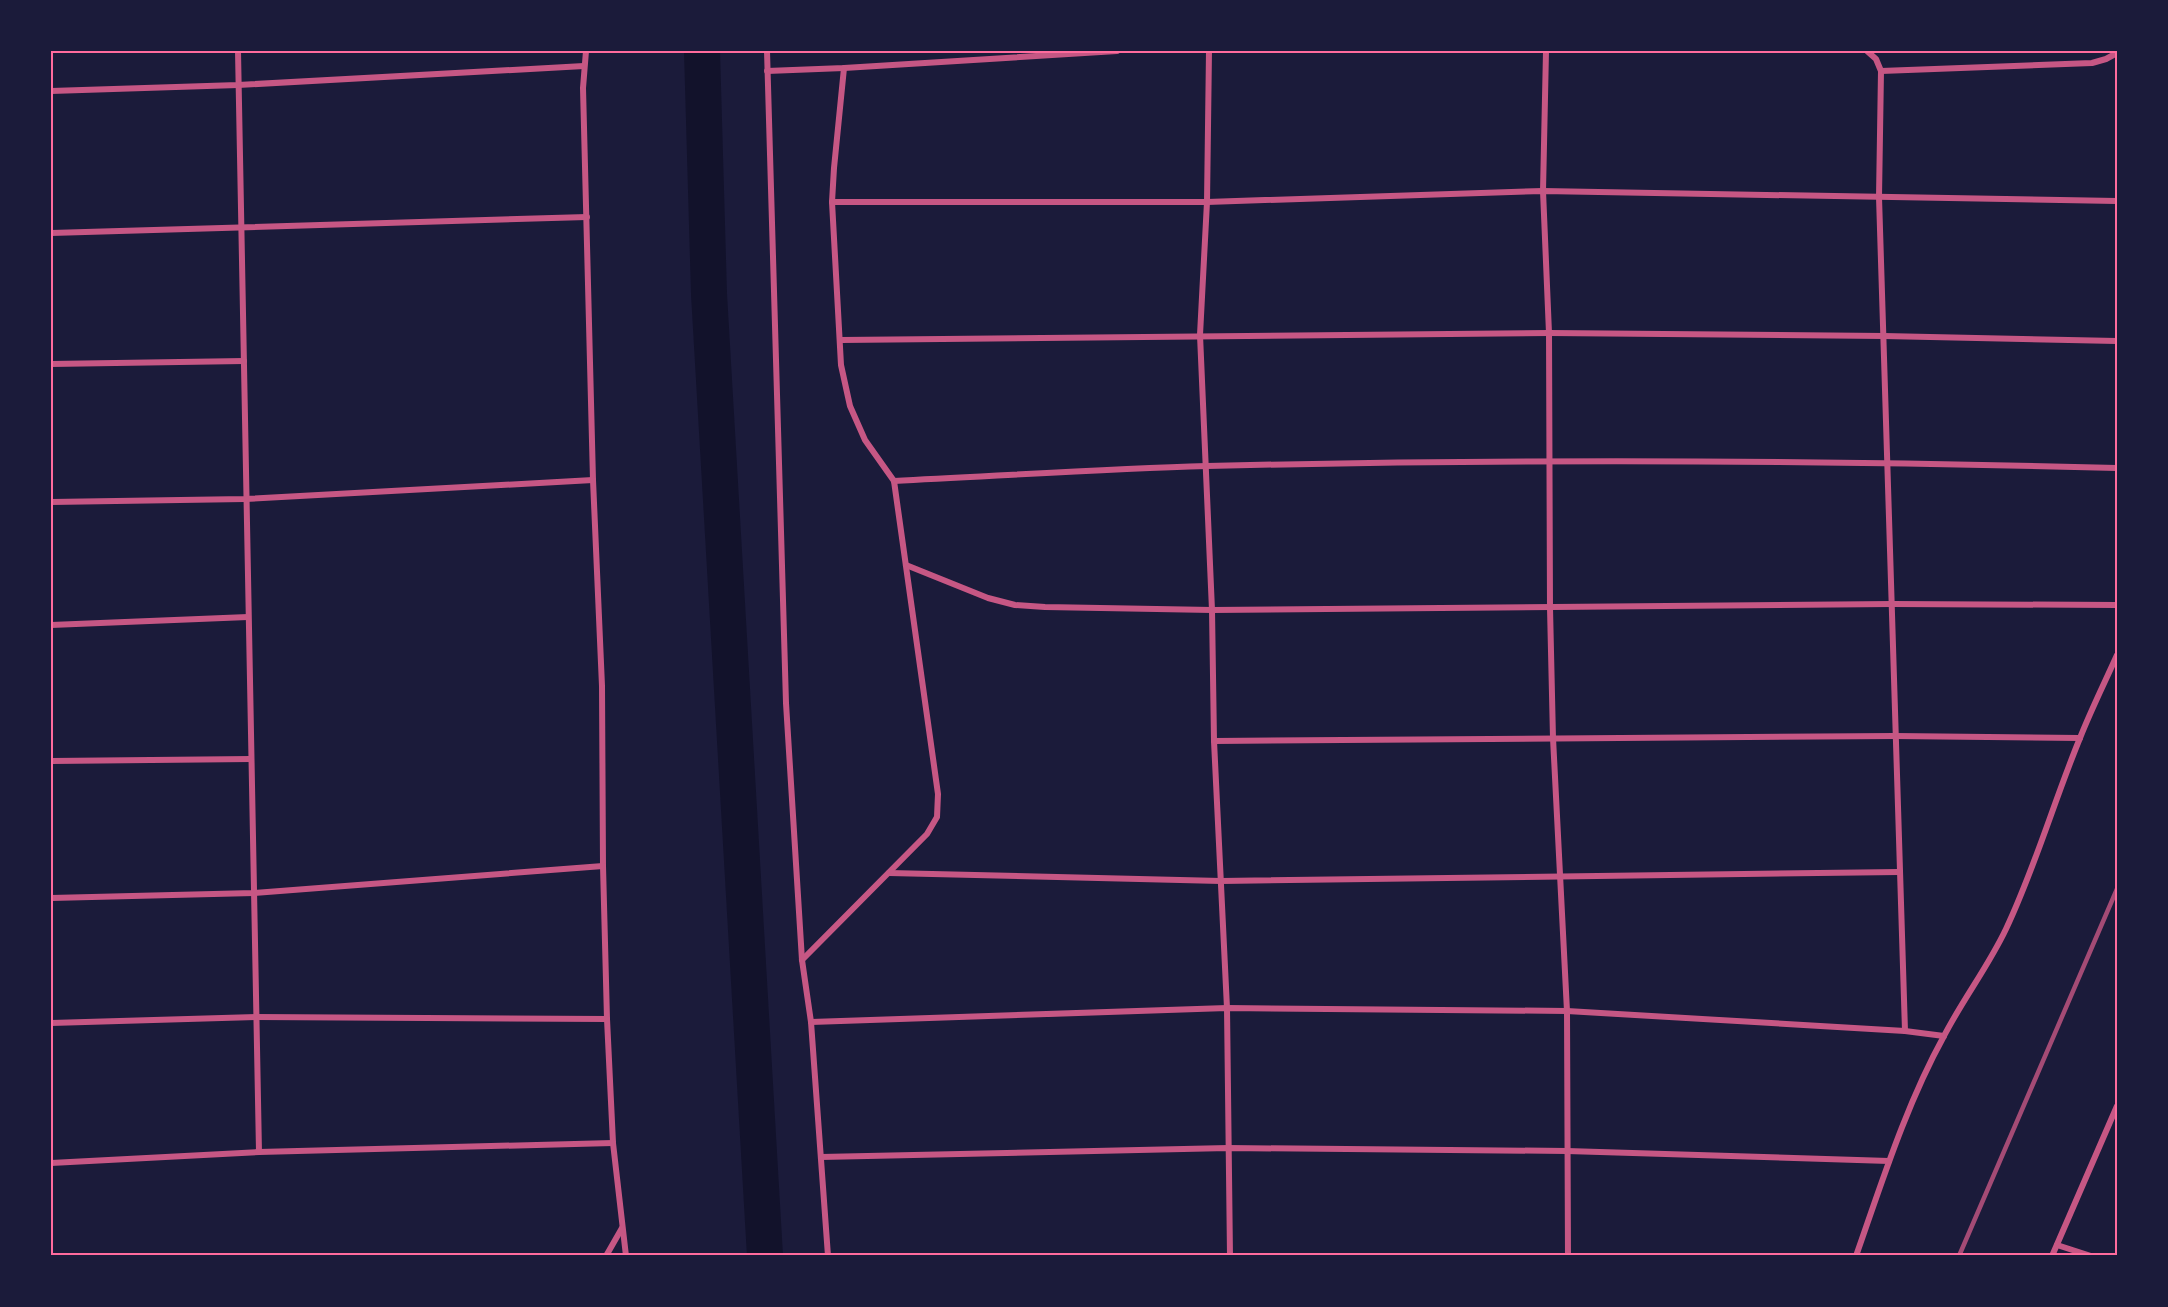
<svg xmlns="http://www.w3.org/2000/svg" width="2168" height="1307" font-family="Signika,sans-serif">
  <rect width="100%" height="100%" fill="#1b1b3a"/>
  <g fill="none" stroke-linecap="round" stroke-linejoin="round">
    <polyline stroke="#12122b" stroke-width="36" points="702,51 709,294 765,1256"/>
    <g stroke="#c65784" stroke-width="6">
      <polyline points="238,51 259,1152"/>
      <polyline points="586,51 583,88 593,480 602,686 603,866 607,1019 613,1143 626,1256"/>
      <polyline points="767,51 786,703 802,960 811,1022 828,1256"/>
      <polyline points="1209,51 1207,202 1200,335 1212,610 1214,741 1227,1008 1230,1256"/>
      <polyline points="1546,51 1543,191 1549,333 1550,608 1553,738 1567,1011 1568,1256"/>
      <polyline points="1867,51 1876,59 1881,71 1879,197 1905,1031"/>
      <polyline points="767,71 844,68 1117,51"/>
      <polyline points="1881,71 2092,63 2106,59 2117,53"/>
      <polyline points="51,91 238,85 584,66"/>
      <polyline points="832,202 1207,202 1543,191 2117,201"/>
      <polyline points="51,233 587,217"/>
      <polyline points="841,340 1549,333 1884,336 2117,341"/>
      <polyline points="51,364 244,361"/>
      <path d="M894,481C998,476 1103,469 1207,466C1510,459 1814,460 2117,468"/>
      <polyline points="51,502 245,499 593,480"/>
      <polyline points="906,565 988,598 1015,605 1045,607 1212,610 1892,604 2117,605"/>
      <polyline points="51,625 248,617"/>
      <polyline points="1214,741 1895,736 2080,738"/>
      <polyline points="51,761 251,759"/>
      <polyline points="889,873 1221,881 1899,872"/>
      <polyline points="51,898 254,893 603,866"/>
      <polyline points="802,960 927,834 937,817 938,794 894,481 865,440 850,406 841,365 832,202 834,168 844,68"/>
      <polyline points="811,1022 1227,1008 1567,1011 1905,1031 1944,1036"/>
      <polyline points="51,1023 256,1017 607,1019"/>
      <polyline points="821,1157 1228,1148 1567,1151 1889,1161"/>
      <polyline points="51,1163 259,1152 613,1143"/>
      <polyline points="2057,1245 2091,1256"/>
      <polyline points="606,1256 622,1228"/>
      <path d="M1856,1256C1882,1182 1906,1105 1944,1036C1963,999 1988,967 2006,929C2035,868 2054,801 2080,738C2091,710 2105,682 2117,655"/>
      <polyline points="2052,1256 2117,1106"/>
    </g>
    <polyline stroke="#a44b75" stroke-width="4.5" points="1959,1256 2117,889"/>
  </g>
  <rect width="2168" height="1307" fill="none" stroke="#1b1b3a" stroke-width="105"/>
  <rect x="52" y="52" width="2064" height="1202" fill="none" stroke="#ff6b9d" stroke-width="2"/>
</svg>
